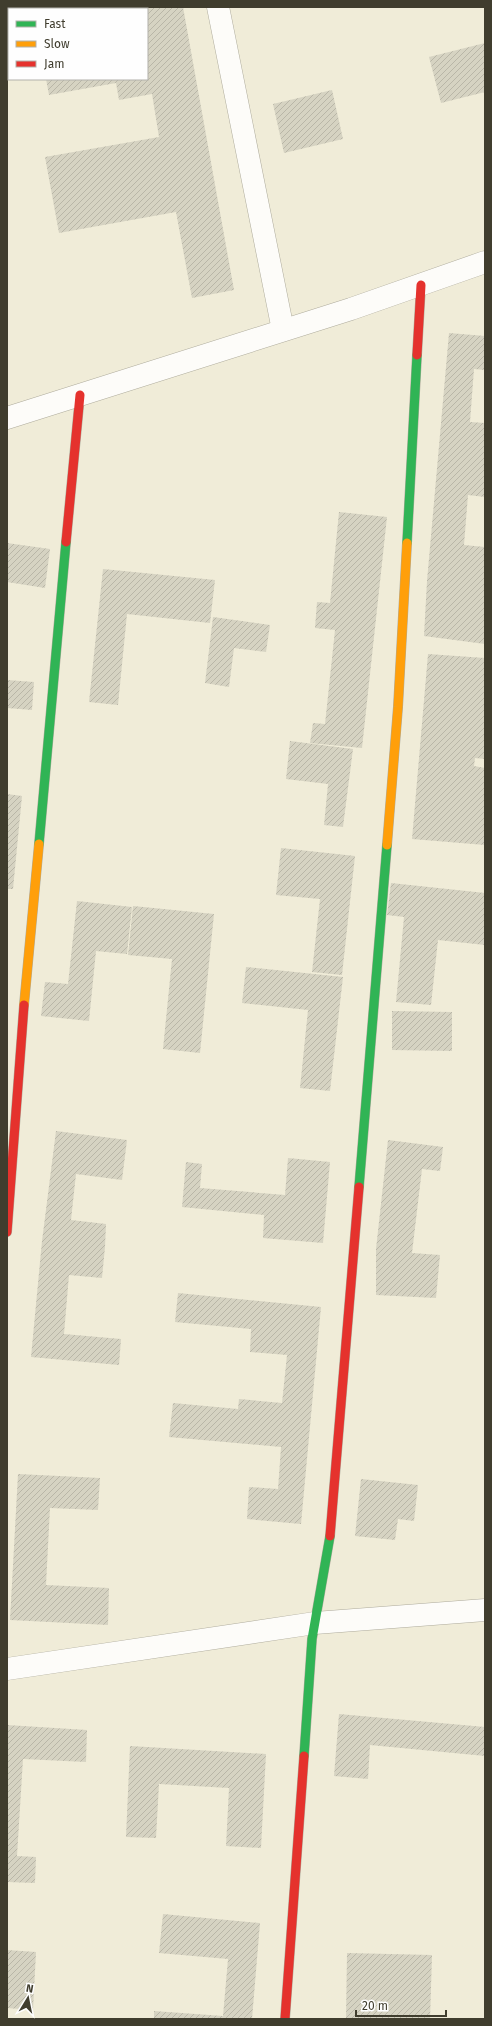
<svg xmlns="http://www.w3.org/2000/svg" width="492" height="2026" font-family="'Fira Sans',sans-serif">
  <defs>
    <pattern id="building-hatch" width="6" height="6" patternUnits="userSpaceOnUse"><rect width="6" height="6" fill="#d6d3c2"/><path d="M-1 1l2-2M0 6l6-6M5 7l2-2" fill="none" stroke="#b9b6a7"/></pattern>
  </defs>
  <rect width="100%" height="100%" fill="#f0ecd8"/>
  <g fill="url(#building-hatch)">
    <polygon points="92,7 183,7 234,290 192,298 176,212 59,233 45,157 159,137 152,94 119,100 116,83 49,95 46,79 147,79 147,9 92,9"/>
    <polygon points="485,43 485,92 441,103 429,57"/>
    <polygon points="332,90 343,139 284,153 273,104"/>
    <polygon points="449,333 485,336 485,370 474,369 470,422 485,423 485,497 468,495 464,545 485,547 485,644 424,636 427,581"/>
    <polygon points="339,512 387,517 362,748 310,743 313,723 325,724 335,630 315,628 317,602 330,603"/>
    <polygon points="7,543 50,549 45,588 7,582"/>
    <polygon points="103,569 215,580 210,623 127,614 118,705 89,702"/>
    <polygon points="213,617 270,625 266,652 234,648 229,687 205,683"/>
    <polygon points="428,654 485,658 485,759 475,758 474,766 485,768 485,845 412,839"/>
    <polygon points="7,680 34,682 32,710 7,708"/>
    <polygon points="290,741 353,749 343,827 324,825 328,784 286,779"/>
    <polygon points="7,794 22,796 13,889 7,889"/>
    <polygon points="281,848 355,856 342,975 312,972 320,899 276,895"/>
    <polygon points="391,883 485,893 485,945 438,940 431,1005 396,1002 404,917 387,915"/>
    <polygon points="77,901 132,907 127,954 96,951 89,1021 41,1016 45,982 68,984"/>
    <polygon points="133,906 214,914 200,1053 163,1049 172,959 128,955"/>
    <polygon points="246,967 343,977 330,1091 300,1088 308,1010 242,1003"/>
    <polygon points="392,1011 452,1012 452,1051 392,1050"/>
    <polygon points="56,1131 127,1140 122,1180 76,1174 71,1220 106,1224 105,1247 102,1278 69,1275 64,1334 121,1339 119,1365 31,1357 42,1241"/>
    <polygon points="388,1140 443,1147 440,1171 422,1169 412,1253 440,1255 436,1298 376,1295 376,1249"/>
    <polygon points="288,1158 330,1162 323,1243 263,1238 264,1215 182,1207 186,1162 202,1164 200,1188 285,1195"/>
    <polygon points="178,1293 321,1307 301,1524 247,1519 249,1487 278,1489 281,1447 169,1437 173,1403 238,1409 239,1399 282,1403 287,1355 250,1352 251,1329 175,1322"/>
    <polygon points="18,1474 100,1478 98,1510 50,1508 46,1585 109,1588 108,1625 10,1620"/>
    <polygon points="361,1479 418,1485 414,1521 398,1519 395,1540 355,1536"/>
    <polygon points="339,1714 485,1727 485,1756 370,1745 368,1779 334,1776"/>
    <polygon points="7,1725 87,1730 86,1762 23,1759 17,1856 36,1857 35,1883 7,1882"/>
    <polygon points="130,1746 266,1754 261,1848 226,1846 229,1788 159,1784 156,1838 126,1837"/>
    <polygon points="163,1914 260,1923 252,2019 154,2019 154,2011 223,2016 228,1959 159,1953"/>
    <polygon points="7,1950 36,1952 33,2010 7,2008"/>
    <polygon points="347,1953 432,1955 430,2019 346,2019"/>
  </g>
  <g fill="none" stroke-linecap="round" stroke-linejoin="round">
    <g stroke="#aeab9c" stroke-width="23">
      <g id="street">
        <polyline points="218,7 283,330"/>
        <polyline points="7,418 351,309 485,262"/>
        <polyline points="7,1669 315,1623 485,1610"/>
      </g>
    </g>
    <g stroke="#aeab9c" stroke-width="10">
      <g id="fast">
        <polyline points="407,543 417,355"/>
        <polyline points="39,844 66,542"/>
        <polyline points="359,1187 387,845"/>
        <polyline points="304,1756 312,1639 330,1536"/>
      </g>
    </g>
    <g stroke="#aeab9c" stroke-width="10">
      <g id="slow">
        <polyline points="387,845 398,707 407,543"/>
        <polyline points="24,1005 39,844"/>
      </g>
    </g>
    <g stroke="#aeab9c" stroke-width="10">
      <g id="jam">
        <polyline points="417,355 421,285"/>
        <polyline points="66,542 80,395"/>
        <polyline points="7,1232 24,1005"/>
        <polyline points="330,1536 359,1187"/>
        <polyline points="285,2019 304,1756"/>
      </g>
    </g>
    <use href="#street" stroke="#fdfcf9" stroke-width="22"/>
    <use href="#fast" stroke="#30b455" stroke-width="9"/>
    <use href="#slow" stroke="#ff9f0a" stroke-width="9"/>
    <use href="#jam" stroke="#e5322d" stroke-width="9"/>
  </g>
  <rect width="492" height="2026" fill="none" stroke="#403d2e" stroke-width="16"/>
  <rect x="8" y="8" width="140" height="72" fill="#fefefe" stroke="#b2b1ab"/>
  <rect x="16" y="21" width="20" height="6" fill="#30b455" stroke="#b2b1ab"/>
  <text x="44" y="28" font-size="12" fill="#403d2e">Fast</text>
  <rect x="16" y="41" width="20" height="6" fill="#ff9f0a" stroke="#b2b1ab"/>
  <text x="44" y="48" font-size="12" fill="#403d2e">Slow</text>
  <rect x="16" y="61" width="20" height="6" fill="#e5322d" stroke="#b2b1ab"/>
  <text x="44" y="68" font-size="12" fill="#403d2e">Jam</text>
  <g transform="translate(28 1998) rotate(10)" stroke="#fefefe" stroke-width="3" paint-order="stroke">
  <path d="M0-3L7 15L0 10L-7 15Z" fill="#403d2e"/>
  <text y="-6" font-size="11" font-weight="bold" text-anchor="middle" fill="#403d2e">N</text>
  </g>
  <path d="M356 2010v6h90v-6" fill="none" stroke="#403d2e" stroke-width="2"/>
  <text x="362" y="2010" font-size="12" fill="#403d2e" stroke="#fefefe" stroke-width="3" paint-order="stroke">20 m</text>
</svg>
